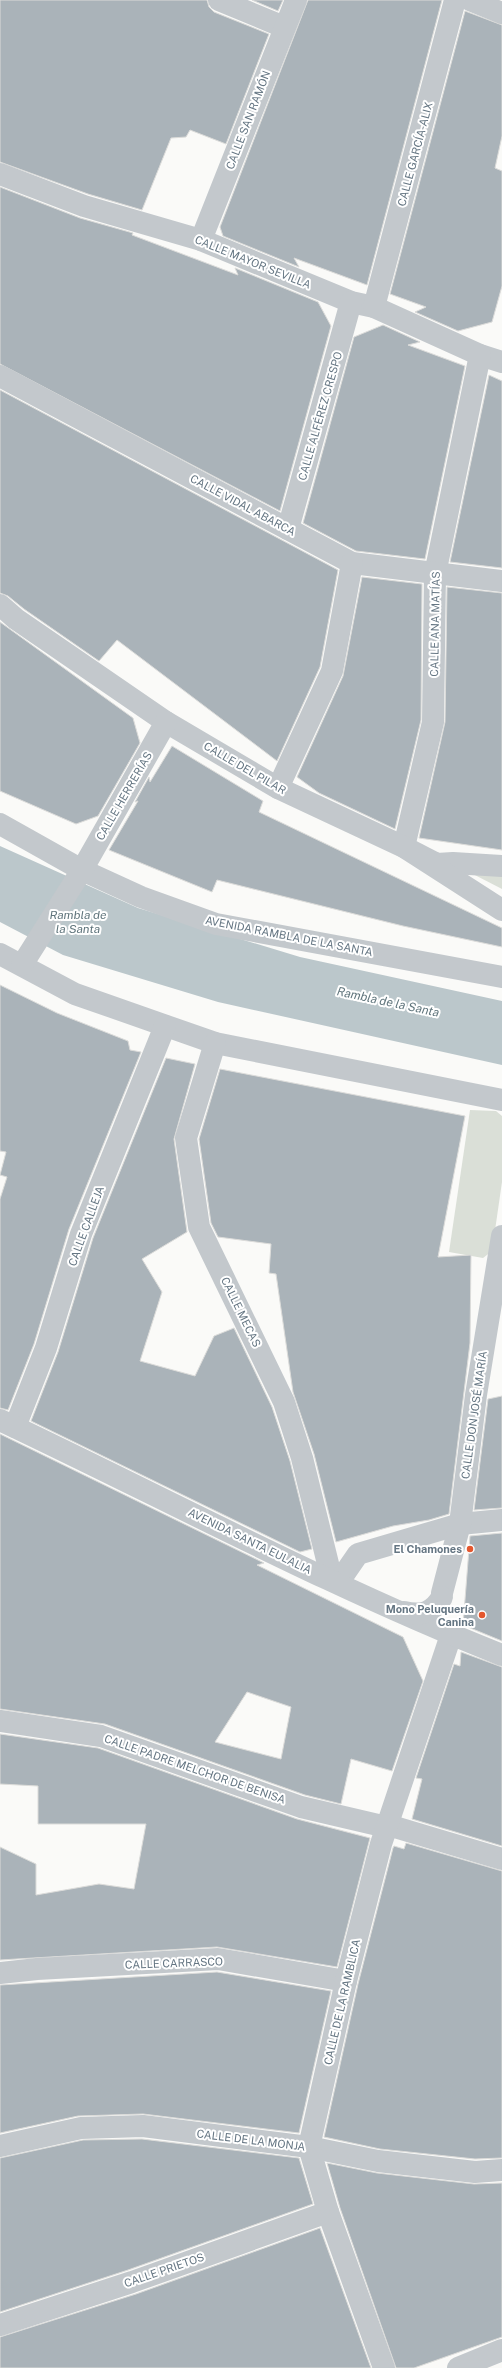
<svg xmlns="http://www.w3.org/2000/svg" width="502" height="2368" font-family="'Public Sans',sans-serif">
  <rect width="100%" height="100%" fill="#fafaf8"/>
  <g fill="#dadfd7">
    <polygon points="469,872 502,874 502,889"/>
    <polygon points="470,1110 496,1111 502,1116 502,1182 492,1251 483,1258 449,1252"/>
  </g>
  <polygon fill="#bbc7cb" points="0,846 138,908 300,957 502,1001 502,1065 218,1002 63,955 0,922"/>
  <g fill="#aab3b9" stroke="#dcdcda" fill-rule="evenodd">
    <polygon points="0,0 207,0 209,7 214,12 269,34 226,144 190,130 186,137 171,138 142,210 88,194 0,162"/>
    <polygon points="252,0 283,0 278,11"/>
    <polygon points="308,0 442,0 367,285 294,258 299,267 223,236 220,227"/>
    <polygon points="465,11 502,25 502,136 495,168 502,171 502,286 492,322 458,331 415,312 426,307 390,294"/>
    <polygon points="0,187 80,218 133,233 132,235 238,275 235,268 318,302 331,326 280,511 0,364"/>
    <polygon points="383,325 420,342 408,345 465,366 425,559 356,551 303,523 354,337"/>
    <polygon points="489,375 502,381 502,568 450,562"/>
    <polygon points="0,390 338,570 320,667 277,761 117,640 99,661 24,609 8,596 0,593"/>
    <polygon points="362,577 422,584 421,720 395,829 319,793 297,777 343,676"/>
    <polygon points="447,587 502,593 502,850 419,838 445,722"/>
    <polygon points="0,622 133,718 140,743 98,816 76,824 0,791"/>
    <polygon points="172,746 263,801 259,812 502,928 502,947 403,926 217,880 212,892 109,850 138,801 135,802 149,777 150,782"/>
    <polygon points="0,985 57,1013 128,1041 130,1050 141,1052 69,1229 34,1344 8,1410 0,1408 0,1199 7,1177 0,1175 6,1152 0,1151"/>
    <polygon points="166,1058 195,1064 174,1139 187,1232 142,1259 162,1292 140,1361 195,1376 214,1336 234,1328 272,1407 290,1461 312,1549 300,1552 31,1421 58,1352 93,1238"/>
    <polygon points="220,1069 465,1116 438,1257 471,1255 470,1343 449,1514 429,1520 393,1526 336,1542 314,1454 293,1392 276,1274 269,1273 271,1244 218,1237 211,1223 199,1139"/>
    <polygon points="502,1396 502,1508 474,1510 488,1399"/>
    <path d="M0,1434L264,1563L257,1565L403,1637L423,1681L392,1771L351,1759L341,1804L305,1795L105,1724L0,1709ZM247,1692L291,1707L281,1759L215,1742Z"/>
    <polygon points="502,1533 502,1641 463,1625 470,1536"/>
    <polygon points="461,1652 502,1667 502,1846 412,1819 422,1779 416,1778 454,1664 460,1666"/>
    <polygon points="0,1734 98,1748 297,1819 370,1838 337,1967 217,1947 0,1960 0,1847 36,1864 36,1895 99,1884 134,1889 146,1824 38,1824 38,1786 0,1784"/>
    <polygon points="406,1843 502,1871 502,2158 475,2159 380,2149 324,2137 358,1984 393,1848 394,1846 404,1849"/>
    <polygon points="217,1972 331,1991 299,2133 143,2114 78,2116 0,2133 0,1985"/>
    <polygon points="142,2139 299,2158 313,2204 128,2270 0,2312 0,2158 83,2140"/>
    <polygon points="327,2163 377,2173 474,2184 502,2183 502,2337 414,2368 396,2368 340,2208"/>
    <polygon points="320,2228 371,2368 0,2368 0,2337 136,2294"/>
  </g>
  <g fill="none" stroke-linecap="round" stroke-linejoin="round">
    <g stroke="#c3c8cc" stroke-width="22">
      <polyline points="219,0 284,27"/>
      <polyline points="470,0 502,13"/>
      <polyline points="0,174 84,206 201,240 351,302 374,307 480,355 502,362"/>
      <polyline points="201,240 296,0"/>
      <polyline points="374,307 455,0"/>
      <polyline points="480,355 435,574 433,722 404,847 437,864 453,863 502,866"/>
      <polyline points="0,376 352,563 502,581"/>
      <polyline points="288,529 351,302"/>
      <polyline points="0,605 16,619 166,722 278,788 404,847 502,910"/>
      <polyline points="278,788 332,671 352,563"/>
      <polyline points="0,824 82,870 141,897 216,924 502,977"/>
      <polyline points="0,954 75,994 215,1043 502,1100"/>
      <polyline points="22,965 82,870 166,722"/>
      <polyline points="215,1043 186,1138 199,1227 284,1402 302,1458 332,1580"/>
      <polyline points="15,1427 46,1348 81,1234 165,1026"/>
      <polyline points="338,1583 358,1554 460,1524 502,1520"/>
      <polyline points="442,1593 460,1524 476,1395 502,1236"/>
      <polyline points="0,1721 101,1736 301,1807 378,1825 388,1825 502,1859"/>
      <polyline points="0,1973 37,1969 218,1959 346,1981"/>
      <polyline points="0,2146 81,2128 143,2126 309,2147 378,2161 475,2172 502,2170"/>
      <polyline points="0,2325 132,2282 328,2212"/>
      <polyline points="384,2368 328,2212 309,2147 346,1981 381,1844 451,1635"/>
      <polyline points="458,2368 502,2350"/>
    </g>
    <g stroke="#c3c8cc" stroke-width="22">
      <path d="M0,1420C167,1499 330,1587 502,1655"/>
      <path d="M404,1612C421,1616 433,1613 442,1597"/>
    </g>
  </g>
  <g fill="#e4572e" stroke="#fff" stroke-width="1.5">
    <circle cx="470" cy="1549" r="4"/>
    <circle cx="482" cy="1615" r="4"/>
  </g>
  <g text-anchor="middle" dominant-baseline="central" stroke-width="4" stroke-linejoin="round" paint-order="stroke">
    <g font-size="11" fill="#657683" stroke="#fff">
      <text transform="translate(248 120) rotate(-69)">CALLE SAN RAMÓN</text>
      <text transform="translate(415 154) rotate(-75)">CALLE GARCÍA-ALIX</text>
      <text transform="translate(253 262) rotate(22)">CALLE MAYOR SEVILLA</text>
      <text transform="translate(320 416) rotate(-74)">CALLE ALFÉREZ CRESPO</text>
      <text transform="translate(243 505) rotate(28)">CALLE VIDAL ABARCA</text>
      <text transform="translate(435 624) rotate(-89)">CALLE ANA MATÍAS</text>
      <text transform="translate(245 768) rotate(30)">CALLE DEL PILAR</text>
      <text transform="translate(124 796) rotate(-60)">CALLE HERRERÍAS</text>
      <text transform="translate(289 936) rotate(11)">AVENIDA RAMBLA DE LA SANTA</text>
      <text transform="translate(86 1226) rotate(-70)">CALLE CALLEJA</text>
      <text transform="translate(241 1312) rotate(64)">CALLE MECAS</text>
      <text transform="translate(474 1415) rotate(-82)">CALLE DON JOSÉ MARÍA</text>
      <text transform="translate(250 1541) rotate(26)">AVENIDA SANTA EULALIA</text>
      <text transform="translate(195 1769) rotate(19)">CALLE PADRE MELCHOR DE BENISA</text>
      <text transform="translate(174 1963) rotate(-2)">CALLE CARRASCO</text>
      <text transform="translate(342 2002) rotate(-77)">CALLE DE LA RAMBLICA</text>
      <text transform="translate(251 2140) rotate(7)">CALLE DE LA MONJA</text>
      <text transform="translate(164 2270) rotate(-19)">CALLE PRIETOS</text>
    </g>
    <g font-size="11" font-weight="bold" fill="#657683" stroke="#fff" text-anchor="end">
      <text x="462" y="1549">El Chamones</text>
      <text x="474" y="1609">Mono Peluquería<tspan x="474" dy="13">Canina</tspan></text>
    </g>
    <g font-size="12" font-style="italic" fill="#60757c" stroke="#fff">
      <text x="78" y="915">Rambla de<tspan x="78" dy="14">la Santa</tspan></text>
      <text transform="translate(388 1002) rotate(12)">Rambla de la Santa</text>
    </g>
  </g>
</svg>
